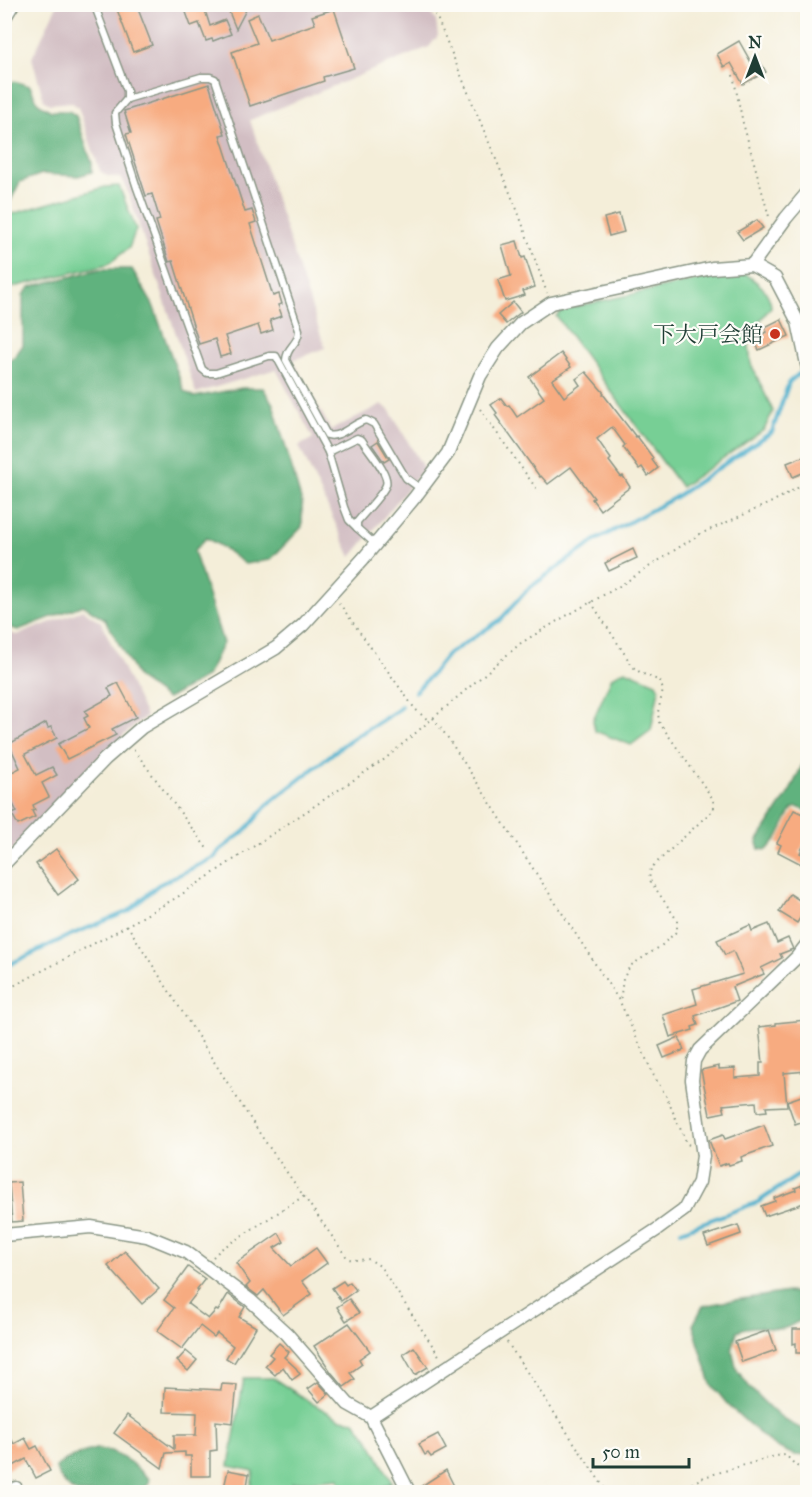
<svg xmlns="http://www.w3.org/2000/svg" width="812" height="1497" font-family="'IM FELL Great Primer','Noto Serif JP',serif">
  <rect width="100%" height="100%" fill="#fdfcf7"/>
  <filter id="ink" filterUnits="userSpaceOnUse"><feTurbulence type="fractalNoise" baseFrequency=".0167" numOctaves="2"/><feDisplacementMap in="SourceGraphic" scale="12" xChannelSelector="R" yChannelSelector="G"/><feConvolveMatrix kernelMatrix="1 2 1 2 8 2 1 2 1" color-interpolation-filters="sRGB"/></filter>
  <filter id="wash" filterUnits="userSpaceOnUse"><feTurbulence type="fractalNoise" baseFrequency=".008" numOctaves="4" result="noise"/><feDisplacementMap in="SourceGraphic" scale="24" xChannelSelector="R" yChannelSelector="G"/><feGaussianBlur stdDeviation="1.35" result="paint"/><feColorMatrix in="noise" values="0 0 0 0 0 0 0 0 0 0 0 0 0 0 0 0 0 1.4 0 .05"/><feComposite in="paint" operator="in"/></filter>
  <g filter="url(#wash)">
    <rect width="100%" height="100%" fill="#f4eed9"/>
    <g fill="#d2bec3">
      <polygon points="57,5 426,5 436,21 438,36 429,47 250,120 325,348 293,360 331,430 382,404 390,411 424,469 351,557 299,446 313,438 276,369 196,393 125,184 120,178 107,176 100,171 78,107 71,102 50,104 44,101 32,58"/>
      <polygon points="83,610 101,622 146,716 103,753 4,858 4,631 17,635"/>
    </g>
    <g fill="#77cf95" stroke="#4b8664" stroke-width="1.5">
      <polygon points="119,186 136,229 129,248 108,264 5,289 5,216 105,187"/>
      <path d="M743,272C756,281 770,290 771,307L754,328L748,339L751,364L773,411L764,430L681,487L556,316L565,309L706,278Z"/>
      <polygon points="625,670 656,683 659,689 651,730 631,745 595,731 593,720 612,677"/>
      <polygon points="244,1378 273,1378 313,1404 340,1419 355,1421 369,1440 392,1482 376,1491 369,1492 341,1492 339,1478 292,1483 292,1492 250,1492 254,1471 229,1466"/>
    </g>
    <g fill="#61b27e" stroke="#407859" stroke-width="1.5">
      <polygon points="14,81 30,86 38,103 51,111 69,111 76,116 92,163 92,172 78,176 42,174 20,182 9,204 5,207 5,88"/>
      <polygon points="100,269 132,269 153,305 184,391 194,397 242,388 263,388 273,404 302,503 302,527 270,560 245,564 219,545 206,538 194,551 223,643 207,676 167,699 138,678 105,619 83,605 18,630 5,626 5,364 16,355 23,345 23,295 30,287"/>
      <polygon points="807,757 807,811 797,807 792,809 778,837 767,850 759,849 757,843 758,840 790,791 804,761"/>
      <path d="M788,1292L807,1294V1319C796,1320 795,1325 785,1328C770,1332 755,1322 737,1331L732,1351L737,1370L751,1389L773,1411L790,1423L802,1429L807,1435V1456L794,1455L771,1444L728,1405L711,1384L693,1325L703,1306L728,1301Z"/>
      <path d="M96,1449L111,1451L130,1462L149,1479V1483L141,1492C130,1493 82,1495 75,1492C67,1488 56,1475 56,1467C68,1457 81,1453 96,1449Z"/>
    </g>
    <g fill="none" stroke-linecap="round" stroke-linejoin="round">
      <g stroke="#4fb1ce" stroke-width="4">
        <polyline points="415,692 431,675 447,655 500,620 529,588 596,540 674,498 772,432 789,382 800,373 807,372"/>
        <polyline points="4,967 66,937 129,911 158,885 215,857 219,851 247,829 267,805 347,742 398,710 401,706"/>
        <polyline points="681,1231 758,1202 800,1174 808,1164"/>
      </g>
    </g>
    <g id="blocks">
      <g fill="#f7ab80">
        <polygon points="115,4 136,4 152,45 133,52"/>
        <polygon points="183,4 203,4 210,26 225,20 231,34 213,41 212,39 206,41 199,23 191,26"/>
        <polygon points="234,4 249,4 236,29 227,7"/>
        <polygon points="334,9 354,68 323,77 324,81 250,106 232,52 257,43 247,19 258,14 269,40 315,24 312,16"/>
        <polygon points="739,41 752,64 759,60 766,72 743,84 731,63 724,67 717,54"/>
        <polygon points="209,84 225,134 220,135 245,212 252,210 256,222 250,224 273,296 279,294 282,304 278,305 282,316 270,320 273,330 261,334 258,325 225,336 231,354 220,357 215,339 199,344 173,261 169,262 156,221 160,220 152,194 146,196 126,134 131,133 124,111"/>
        <polygon points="619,214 624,232 609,236 604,218"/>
        <polygon points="757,220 763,228 743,240 737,232"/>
        <polygon points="517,241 522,258 525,257 535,287 523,291 525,295 505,301 498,280 511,276 502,245"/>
        <polygon points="513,302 521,312 506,324 498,315"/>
        <polygon points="781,319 789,336 759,350 753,338 767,332 765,327"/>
        <polygon points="561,353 571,367 552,380 564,397 580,385 576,379 586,372 604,393 603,394 636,437 637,436 653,458 652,460 658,468 648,476 642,467 639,469 623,447 625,445 612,427 597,439 611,459 609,461 621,477 623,476 630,487 600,510 592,499 594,498 571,467 548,484 541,476 540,477 495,415 497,413 491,405 501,398 507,406 509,405 517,417 544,398 529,377"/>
        <polygon points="378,441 389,459 384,462 372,445"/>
        <polygon points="807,455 807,471 793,477 787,463"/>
        <polygon points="633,549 637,558 609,571 605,563"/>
        <polygon points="118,683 136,717 112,729 116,735 67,759 58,744 89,728 84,718 88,716 85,711 112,696 108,688"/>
        <polygon points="46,723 48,728 51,727 57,738 25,754 36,775 52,767 57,775 42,783 49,797 33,805 35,810 32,811 35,817 18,825 12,814 17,812 4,786 4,776 20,768 9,744"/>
        <polygon points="794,810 807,816 807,837 800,853 807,856 807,867 778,852 781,845 777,843"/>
        <polygon points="56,849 79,879 58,895 36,864"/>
        <polygon points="790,894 807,905 807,918 802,915 797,923 779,912"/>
        <polygon points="769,924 777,943 788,938 793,949 780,954 782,958 761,968 764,974 732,987 737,1001 695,1016 698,1025 692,1027 693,1030 670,1037 663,1015 697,1004 693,989 743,974 733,951 725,955 717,940 750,925 752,931"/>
        <polygon points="806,1020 807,1043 805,1044 807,1056 807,1071 784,1073 787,1106 766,1107 767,1111 757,1112 756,1102 723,1105 725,1112 710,1115 701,1070 719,1066 719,1069 735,1068 735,1078 760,1076 760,1063 763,1063 759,1027 776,1025 776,1023"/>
        <polygon points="679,1037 684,1050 664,1058 659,1046"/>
        <polygon points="807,1094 807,1120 795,1124 787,1101"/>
        <polygon points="764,1125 772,1146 741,1157 742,1161 729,1165 728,1163 719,1166 709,1140 723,1135 725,1139"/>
        <polygon points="20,1182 23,1221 12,1222 9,1183"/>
        <polygon points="807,1183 807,1202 765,1216 761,1206 775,1201 774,1198 796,1190 795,1188"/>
        <polygon points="738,1225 741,1234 708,1246 704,1236"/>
        <polygon points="279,1233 284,1242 274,1248 291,1266 316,1248 327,1263 302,1281 312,1294 283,1315 264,1290 258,1296 246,1287 250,1283 236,1263"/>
        <polygon points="125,1251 159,1289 142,1304 108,1266"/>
        <polygon points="188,1267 205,1279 197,1289 199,1290 188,1304 208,1319 216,1310 218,1311 228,1294 245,1307 239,1317 256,1327 234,1363 226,1358 233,1346 217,1333 214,1337 200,1326 182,1349 157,1331 174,1308 164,1300"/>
        <polygon points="343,1281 346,1285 350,1282 356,1290 341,1301 332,1288"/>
        <polygon points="349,1299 359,1313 346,1321 337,1307"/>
        <polygon points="349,1323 370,1351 359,1359 362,1364 350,1373 355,1379 344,1387 331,1372 314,1346"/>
        <polygon points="793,1329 807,1329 807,1353 796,1353 796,1343 793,1344"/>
        <polygon points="769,1330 776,1350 742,1362 735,1342"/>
        <polygon points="279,1343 289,1352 284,1357 296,1368 300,1374 292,1380 283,1367 275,1375 265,1366 273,1357 269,1354"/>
        <polygon points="414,1347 428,1367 415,1375 403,1354"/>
        <polygon points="186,1351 197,1360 188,1371 177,1361"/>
        <polygon points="318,1382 329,1394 319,1402 308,1389"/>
        <polygon points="222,1384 237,1385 233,1423 216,1421 217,1450 210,1451 210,1476 191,1476 191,1456 185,1456 185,1452 166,1453 162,1468 114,1433 127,1415 174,1449 174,1435 196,1435 197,1413 164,1412 165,1387 221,1390"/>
        <polygon points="438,1434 446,1449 431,1457 428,1453 425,1455 419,1444"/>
        <polygon points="25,1438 31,1449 37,1446 50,1471 36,1478 26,1459 4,1471 4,1444 12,1440 14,1444"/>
        <polygon points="228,1470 249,1474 246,1492 223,1492"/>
        <polygon points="446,1470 457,1492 417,1492 417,1489"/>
      </g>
    </g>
  </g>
  <g filter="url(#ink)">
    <use href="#blocks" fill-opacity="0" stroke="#8a9686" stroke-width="1.5"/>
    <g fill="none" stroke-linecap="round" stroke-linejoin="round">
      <g stroke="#8a9686" stroke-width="9">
        <g id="lane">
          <polyline points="94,4 127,91 127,99"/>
          <path d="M328,452L357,438L362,440C368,450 390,474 386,485C383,494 364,513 357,522V528L375,544"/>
          <path d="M357,528L349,520L344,507L328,452L276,356H269L216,373H207L202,369L137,188L116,123L115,113L127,99L201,77H210L215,79L299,330C298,346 287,345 286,360L327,435C340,439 353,423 366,420L374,424L406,478L421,489"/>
        </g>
      </g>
      <g stroke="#8a9686" stroke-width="15">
        <g id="street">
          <polyline points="4,19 13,4"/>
          <polyline points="752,265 786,218 808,192"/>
          <polyline points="4,864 105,759 142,727 276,648 303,625 363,559 415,497 448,453 480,376 498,348 521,323 551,303 712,268 752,265 775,278 798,322 808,369"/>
          <polyline points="4,1235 91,1227 147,1236 186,1252 250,1300 287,1334 348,1404 371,1417 409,1492"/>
          <polyline points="371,1417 658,1229 684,1210 699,1182 703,1156 692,1080 694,1061 700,1050 797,957 808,943"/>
          <polyline points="10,1492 16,1488"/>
        </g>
      </g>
      <g stroke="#8a9686" stroke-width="2" stroke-dasharray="1.5 4.5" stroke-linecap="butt">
        <polyline points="429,4 437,18 518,212 547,293"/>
        <polyline points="733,75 743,123 770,220"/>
        <polyline points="480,409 538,491"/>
        <polyline points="591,602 633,667 641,673 660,681 663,690 658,712 659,722 713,799 714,809 651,868 649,879 677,920 677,931 661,946 630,966 623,979 620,1002"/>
        <polyline points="339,603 415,709 429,721"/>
        <polyline points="433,718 448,738 620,1002 654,1076 666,1096 687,1144 690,1145"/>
        <polyline points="134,750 208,850"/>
        <polyline points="127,925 262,1137 348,1259 357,1260 369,1259 380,1266 440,1357"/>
        <polyline points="4,991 110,935 176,898 331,795 385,759 521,643 559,620 618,587 698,535 772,502 808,482"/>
        <polyline points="213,1257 221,1249 304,1196"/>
        <polyline points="507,1342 607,1492"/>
        <path d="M676,1492L704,1477L775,1456L786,1455C792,1462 798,1469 808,1471"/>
      </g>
      <use href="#lane" stroke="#fff" stroke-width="6"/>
      <use href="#street" stroke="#fff" stroke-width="12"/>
    </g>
  </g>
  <circle fill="#c8321e" stroke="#fdfcf7" stroke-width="2" cx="775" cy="334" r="6"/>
  <g text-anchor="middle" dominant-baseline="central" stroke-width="4.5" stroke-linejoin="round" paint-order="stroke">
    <g font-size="22" fill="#1f3d34" stroke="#fdfcf7" text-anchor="end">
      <text x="763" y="334">下大戸会館</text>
    </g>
  </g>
  <rect width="812" height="1497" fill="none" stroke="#fdfcf7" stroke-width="24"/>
  <g transform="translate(755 57)" stroke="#fdfcf7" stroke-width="4.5" paint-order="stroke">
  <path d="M0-4.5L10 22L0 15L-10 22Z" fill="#1f3d34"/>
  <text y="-9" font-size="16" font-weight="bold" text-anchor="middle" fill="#1f3d34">N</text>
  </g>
  <path d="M593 1458v9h96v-9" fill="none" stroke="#1f3d34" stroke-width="3"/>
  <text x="602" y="1458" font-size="18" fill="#1f3d34" stroke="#fdfcf7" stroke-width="4.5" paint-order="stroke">50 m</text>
</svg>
